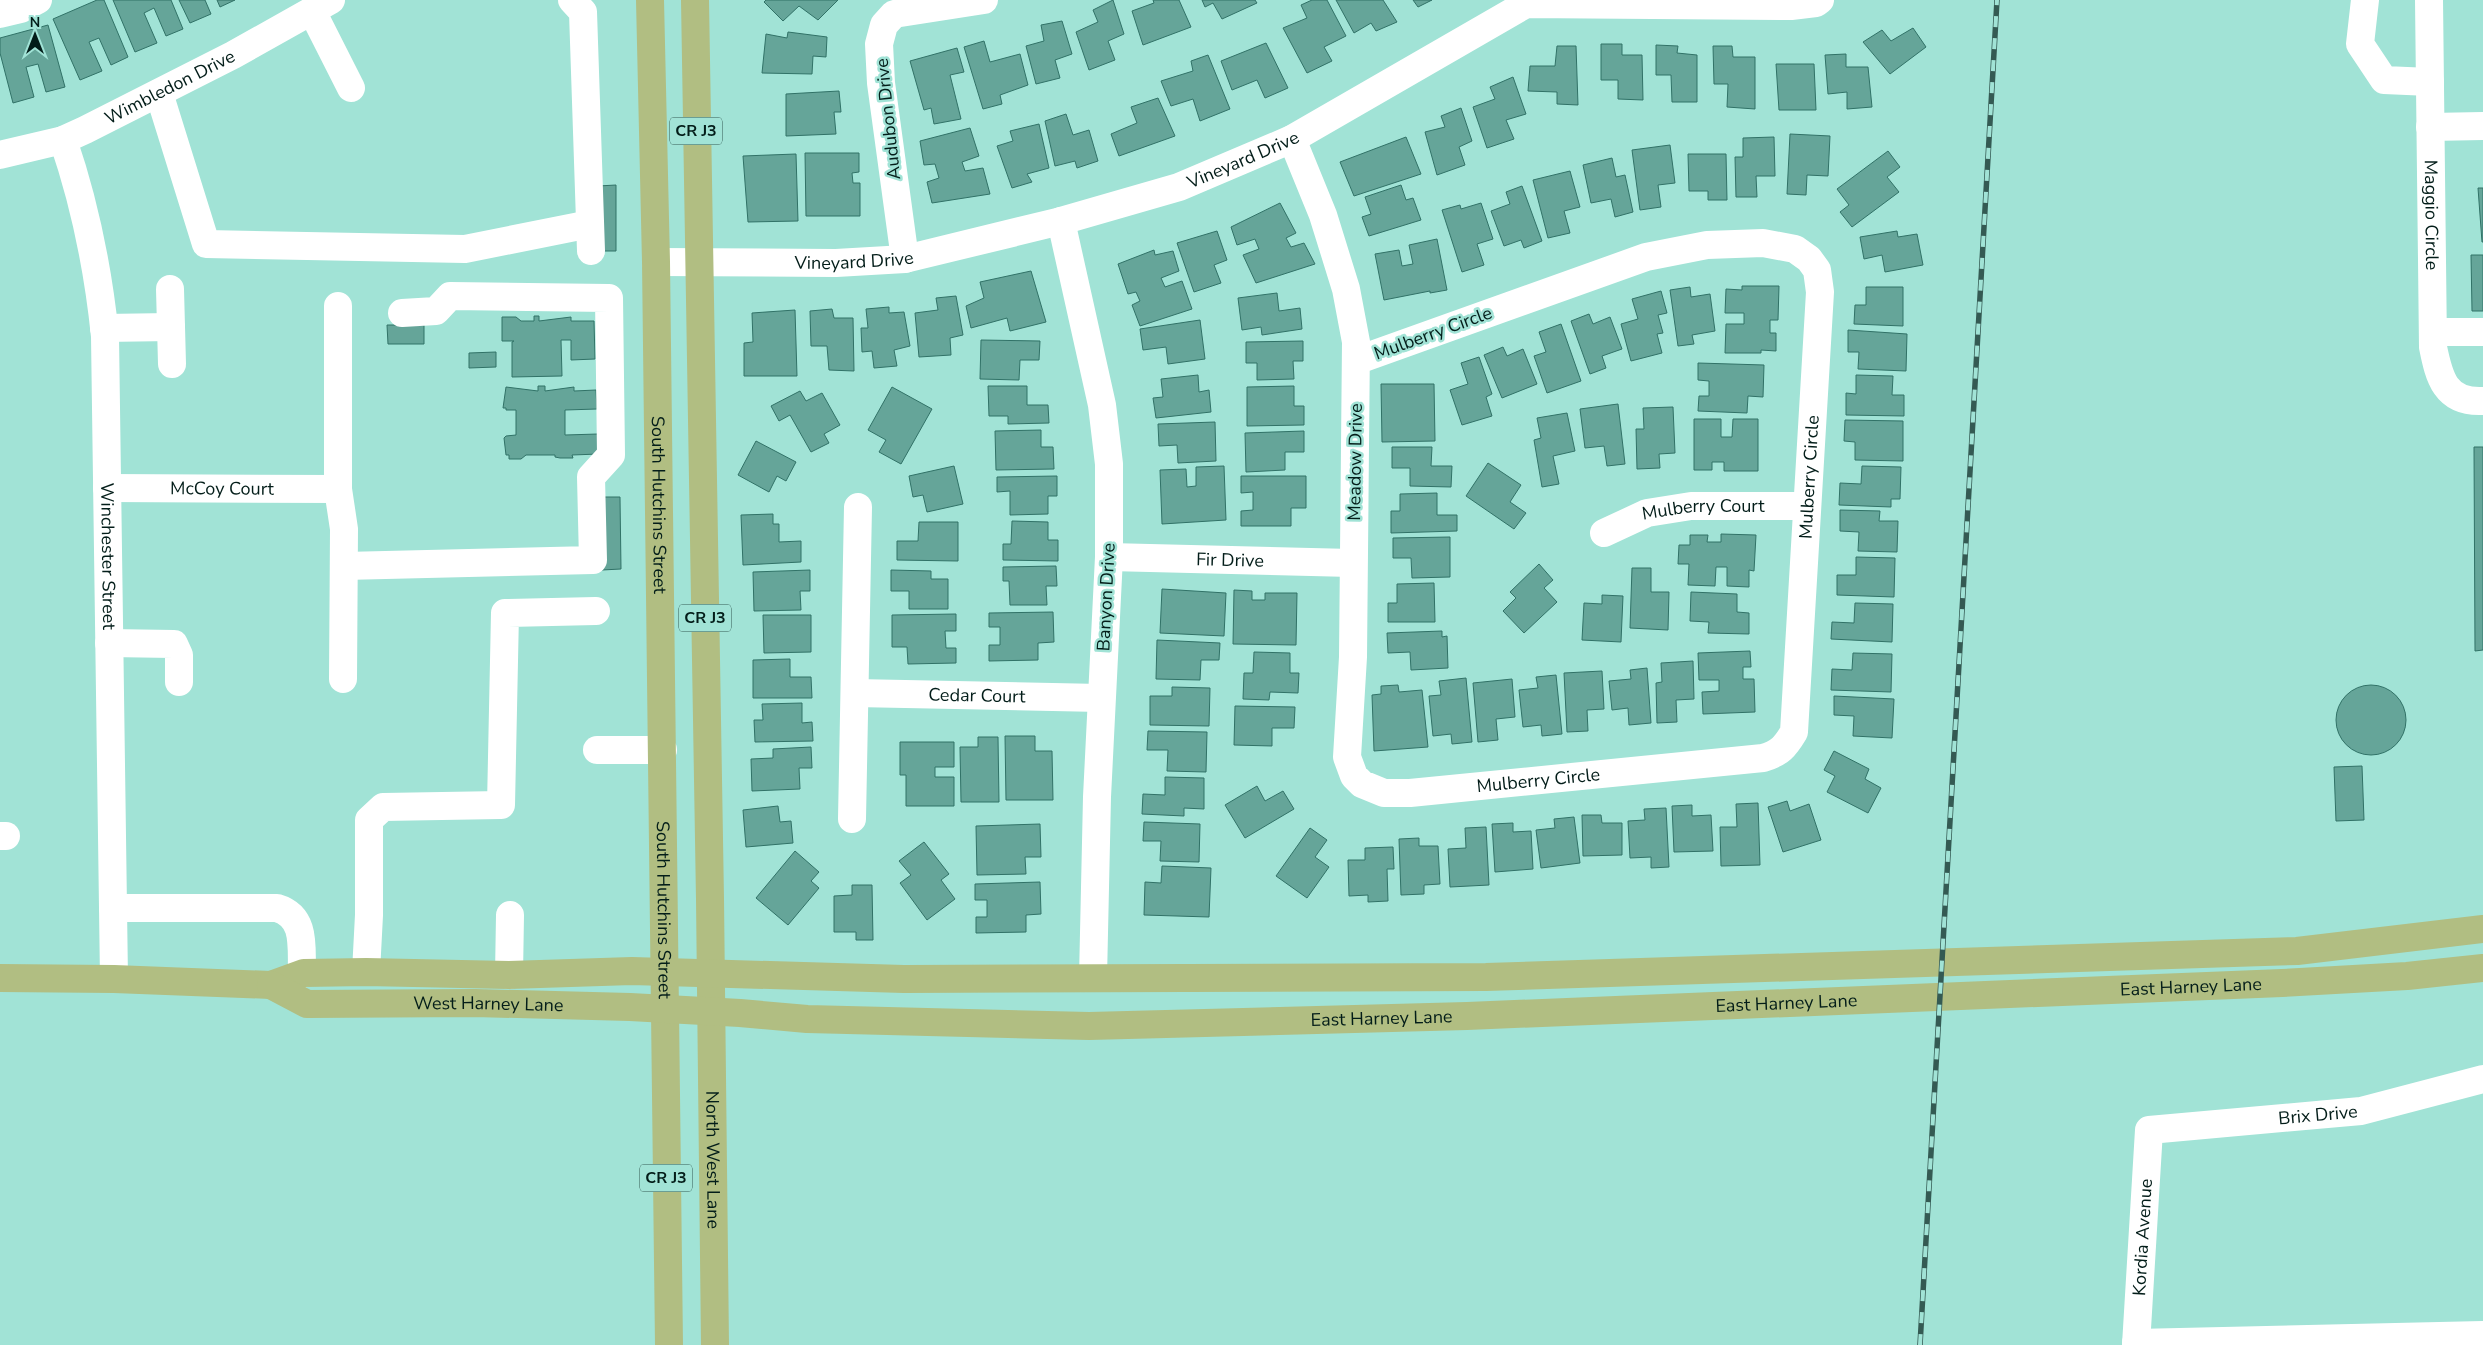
<svg xmlns="http://www.w3.org/2000/svg" width="2483" height="1345" font-family="'Nunito Sans',sans-serif">
  <rect width="100%" height="100%" fill="#a1e3d6"/>
  <g fill="#65a599" stroke="#317267">
    <polygon points="97,0 104,0 128,57 111,65 99,38 89,42 102,71 80,80 53,19"/>
    <polygon points="113,0 171,0 183,29 166,36 154,8 144,13 157,43 135,52"/>
    <polygon points="179,0 205,0 211,14 190,23"/>
    <polygon points="217,0 235,0 220,7"/>
    <polygon points="766,0 838,0 818,20 799,6 783,21 764,2"/>
    <polygon points="1113,0 1124,34 1108,41 1115,60 1089,70 1076,32 1098,22 1093,10"/>
    <polygon points="1153,0 1179,0 1191,27 1143,45 1132,11 1154,3"/>
    <polygon points="1202,0 1255,0 1257,3 1222,19 1213,3 1205,7"/>
    <polygon points="1312,0 1327,0 1346,36 1324,47 1332,61 1307,73 1283,28 1307,18 1301,5"/>
    <polygon points="1336,0 1383,0 1397,22 1376,31 1371,23 1354,33"/>
    <polygon points="1413,0 1432,0 1418,7"/>
    <polygon points="1062,21 1072,54 1055,60 1060,78 1036,84 1026,46 1044,41 1041,25"/>
    <polygon points="48,25 65,87 46,92 38,64 26,67 34,97 13,103 0,53 0,38"/>
    <polygon points="1913,28 1926,47 1890,74 1863,42 1882,30 1891,41"/>
    <polygon points="788,32 827,37 826,57 813,56 812,74 762,73 766,34 787,38"/>
    <polygon points="984,41 990,62 1020,54 1028,85 1000,95 1002,104 983,109 964,47"/>
    <polygon points="1266,43 1288,88 1265,98 1257,80 1232,90 1221,61"/>
    <polygon points="1601,44 1622,44 1622,55 1642,55 1643,100 1618,99 1618,80 1601,80"/>
    <polygon points="1656,45 1678,46 1677,53 1697,55 1697,102 1672,102 1671,75 1656,75"/>
    <polygon points="1557,46 1576,46 1578,105 1557,104 1557,92 1528,91 1530,66 1555,66"/>
    <polygon points="1713,46 1732,46 1733,57 1755,57 1755,109 1727,107 1728,84 1714,84"/>
    <polygon points="957,48 964,72 950,75 961,119 934,124 931,108 924,110 910,61"/>
    <polygon points="1846,54 1846,67 1868,67 1872,107 1847,109 1847,92 1828,94 1825,55"/>
    <polygon points="1208,55 1230,109 1200,121 1193,99 1171,106 1161,81 1193,71 1191,61"/>
    <polygon points="1776,64 1814,64 1816,110 1779,110"/>
    <polygon points="1513,77 1526,114 1506,120 1514,139 1487,148 1473,107 1495,99 1490,87"/>
    <polygon points="839,91 841,112 834,112 836,134 786,136 786,94"/>
    <polygon points="1158,98 1175,136 1119,156 1111,134 1137,123 1131,107"/>
    <polygon points="1461,108 1472,141 1459,147 1465,165 1437,175 1425,132 1445,127 1441,116"/>
    <polygon points="1066,114 1073,135 1089,130 1098,161 1077,168 1075,161 1055,166 1045,121"/>
    <polygon points="1039,124 1049,168 1027,174 1032,182 1012,188 997,146 1013,141 1010,131"/>
    <polygon points="970,128 979,156 962,162 965,171 983,168 990,194 932,203 927,182 939,178 935,164 924,165 920,141"/>
    <polygon points="1790,134 1830,136 1828,176 1807,175 1806,195 1787,194"/>
    <polygon points="1406,137 1421,174 1354,196 1340,162"/>
    <polygon points="1774,137 1775,176 1756,176 1757,197 1736,197 1735,157 1743,157 1743,138"/>
    <polygon points="1670,145 1675,183 1658,185 1661,207 1640,210 1632,150"/>
    <polygon points="1888,151 1900,167 1887,177 1899,192 1852,227 1840,212 1849,205 1837,189"/>
    <polygon points="805,153 859,153 859,172 852,173 853,183 860,183 860,216 806,216"/>
    <polygon points="796,154 798,221 748,222 743,156"/>
    <polygon points="1688,154 1726,154 1727,200 1708,200 1708,191 1689,191"/>
    <polygon points="1612,158 1616,177 1625,175 1633,212 1615,217 1611,199 1591,203 1583,165"/>
    <polygon points="1570,171 1580,207 1564,211 1570,233 1548,238 1533,180"/>
    <polygon points="616,185 616,251 598,251 598,186"/>
    <polygon points="1401,185 1406,200 1413,198 1421,220 1369,236 1362,217 1371,214 1365,197"/>
    <polygon points="1522,186 1542,241 1524,248 1521,240 1504,246 1491,211 1510,204 1506,192"/>
    <polygon points="2478,188 2483,188 2483,242 2482,242"/>
    <polygon points="1280,203 1296,233 1286,238 1291,247 1304,243 1315,264 1256,283 1243,255 1259,249 1255,239 1237,245 1231,227"/>
    <polygon points="1481,203 1493,239 1477,244 1484,265 1462,272 1442,210 1460,205 1461,209"/>
    <polygon points="1217,231 1227,260 1214,265 1221,283 1194,292 1177,243"/>
    <polygon points="1897,231 1898,237 1917,234 1923,265 1885,272 1882,255 1864,259 1860,237"/>
    <polygon points="1437,239 1447,290 1430,293 1430,291 1384,300 1375,254 1399,250 1402,266 1413,264 1409,245"/>
    <polygon points="1154,250 1155,255 1173,251 1179,271 1161,278 1165,287 1182,281 1192,309 1140,326 1132,305 1140,301 1136,292 1128,294 1118,264"/>
    <polygon points="2471,255 2483,255 2483,311 2472,311"/>
    <polygon points="1031,271 1046,322 1010,331 1007,318 971,328 966,306 984,298 980,282"/>
    <polygon points="1742,286 1779,286 1778,320 1770,320 1770,333 1776,333 1776,351 1761,350 1761,353 1725,353 1726,324 1744,324 1744,313 1725,313 1726,289 1742,290"/>
    <polygon points="1690,287 1691,297 1710,294 1715,331 1692,335 1694,344 1678,346 1670,290"/>
    <polygon points="1866,287 1903,287 1903,326 1854,324 1855,305 1866,305"/>
    <polygon points="1661,291 1667,313 1658,315 1663,333 1657,334 1662,353 1631,361 1621,324 1638,319 1632,299"/>
    <polygon points="1277,293 1279,311 1300,308 1302,329 1262,335 1261,327 1242,330 1238,298"/>
    <polygon points="956,296 963,335 950,338 951,355 919,357 915,313 938,310 936,298"/>
    <polygon points="889,307 889,313 904,312 910,346 894,350 897,366 874,368 872,351 862,352 861,328 868,328 866,309"/>
    <polygon points="832,309 834,318 853,318 854,371 829,370 827,346 811,346 810,311"/>
    <polygon points="795,310 797,376 744,376 744,343 753,342 752,313"/>
    <polygon points="1589,314 1593,324 1610,317 1622,349 1602,356 1606,368 1590,374 1571,321"/>
    <polygon points="534,316 539,316 539,321 571,317 571,321 594,321 595,359 571,360 571,340 561,340 562,376 512,377 512,342 514,341 502,341 502,317 516,317 521,321 534,321"/>
    <polygon points="1200,320 1205,359 1168,364 1166,347 1143,350 1140,329"/>
    <polygon points="1561,324 1581,381 1547,393 1534,356 1546,352 1539,332"/>
    <polygon points="387,325 424,325 424,344 388,344"/>
    <polygon points="1848,330 1907,334 1906,371 1858,369 1859,352 1848,352"/>
    <polygon points="981,340 1040,341 1039,360 1020,360 1019,380 980,379"/>
    <polygon points="1303,341 1303,361 1293,361 1294,379 1257,380 1257,363 1246,363 1246,342"/>
    <polygon points="1503,347 1507,356 1523,349 1537,384 1502,398 1484,355"/>
    <polygon points="496,352 496,367 469,368 469,353"/>
    <polygon points="1479,357 1492,394 1486,397 1492,416 1462,425 1450,390 1468,384 1461,363"/>
    <polygon points="1698,363 1764,365 1763,397 1748,396 1747,413 1698,411 1699,396 1709,396 1709,381 1698,380"/>
    <polygon points="1198,375 1199,392 1209,390 1211,412 1156,418 1153,398 1163,397 1161,379"/>
    <polygon points="1856,375 1893,376 1892,395 1904,395 1904,416 1846,415 1846,393 1856,394"/>
    <polygon points="1381,384 1434,384 1435,441 1382,442"/>
    <polygon points="538,386 545,386 545,391 574,387 574,391 596,390 597,409 565,410 565,435 598,434 599,454 572,455 573,458 560,458 555,457 555,455 526,455 521,459 509,459 509,455 506,455 504,438 506,436 516,435 516,410 506,410 506,408 503,408 506,387 538,391"/>
    <polygon points="988,386 1027,386 1027,405 1048,405 1049,423 1008,424 1008,416 989,416"/>
    <polygon points="1294,386 1294,406 1304,406 1304,425 1247,426 1247,387"/>
    <polygon points="892,387 932,409 901,464 879,452 886,440 868,430"/>
    <polygon points="800,391 806,401 822,393 840,425 824,434 829,443 811,452 790,415 779,421 771,406"/>
    <polygon points="1618,404 1625,464 1607,466 1604,446 1585,448 1580,409"/>
    <polygon points="1673,407 1675,453 1659,454 1660,468 1637,469 1636,429 1644,429 1643,408"/>
    <polygon points="1567,413 1575,451 1553,456 1559,484 1542,487 1534,440 1541,438 1537,418"/>
    <polygon points="1694,419 1721,419 1721,437 1732,437 1733,419 1758,419 1758,471 1724,471 1724,462 1712,462 1712,470 1694,470"/>
    <polygon points="1845,420 1903,421 1903,461 1855,460 1855,442 1844,441"/>
    <polygon points="1215,422 1216,461 1178,463 1177,445 1159,446 1158,424"/>
    <polygon points="1041,430 1041,447 1053,447 1054,469 996,470 995,431"/>
    <polygon points="1304,431 1304,452 1285,452 1285,470 1246,472 1245,433"/>
    <polygon points="756,441 796,462 786,481 777,476 769,492 738,475"/>
    <polygon points="1392,447 1432,447 1431,466 1452,466 1451,487 1410,486 1410,468 1392,468"/>
    <polygon points="2474,447 2483,447 2483,650 2475,651"/>
    <polygon points="1488,463 1521,485 1510,502 1526,513 1514,529 1466,496"/>
    <polygon points="954,466 963,504 927,512 923,495 913,497 909,476"/>
    <polygon points="1224,466 1226,520 1162,524 1160,470 1186,469 1187,487 1196,486 1196,467"/>
    <polygon points="1862,466 1901,467 1900,499 1891,499 1891,507 1839,505 1840,483 1861,484"/>
    <polygon points="1057,476 1057,496 1048,496 1048,514 1010,515 1010,491 997,492 997,477"/>
    <polygon points="1241,476 1306,476 1306,508 1291,508 1291,526 1241,526 1241,511 1253,510 1253,492 1241,493"/>
    <polygon points="1437,493 1437,515 1457,515 1457,531 1391,533 1391,511 1400,511 1400,494"/>
    <polygon points="601,497 620,497 621,569 602,570"/>
    <polygon points="1840,510 1880,511 1879,521 1898,521 1897,552 1858,551 1859,532 1840,531"/>
    <polygon points="773,514 773,524 779,524 779,542 801,541 801,562 743,565 741,515"/>
    <polygon points="1012,521 1048,522 1048,540 1058,540 1058,561 1003,560 1003,544 1011,544"/>
    <polygon points="919,522 958,522 958,561 897,560 897,541 918,541"/>
    <polygon points="1721,534 1756,535 1754,571 1749,570 1749,587 1727,586 1727,567 1716,567 1715,586 1688,585 1689,564 1678,564 1679,545 1690,545 1690,535 1708,535 1707,542 1721,542"/>
    <polygon points="1450,537 1450,577 1412,578 1411,558 1393,558 1393,538"/>
    <polygon points="1856,557 1895,558 1894,597 1837,595 1837,575 1856,575"/>
    <polygon points="1539,564 1553,580 1544,588 1557,602 1524,633 1503,611 1516,598 1510,592"/>
    <polygon points="1056,566 1057,586 1046,586 1047,605 1010,605 1009,581 1003,581 1003,567"/>
    <polygon points="1632,568 1651,568 1651,592 1669,592 1668,630 1630,628"/>
    <polygon points="810,570 810,591 800,591 801,610 754,611 753,572"/>
    <polygon points="891,570 931,571 931,579 948,579 948,609 909,609 909,591 891,591"/>
    <polygon points="1434,583 1435,622 1388,622 1388,603 1397,603 1397,584"/>
    <polygon points="1162,589 1226,593 1224,636 1160,633"/>
    <polygon points="1234,590 1252,591 1252,600 1265,600 1265,593 1297,593 1296,645 1233,644"/>
    <polygon points="1691,592 1737,594 1737,612 1749,613 1749,634 1708,633 1709,622 1690,621"/>
    <polygon points="1602,595 1623,596 1621,642 1582,640 1584,603 1602,604"/>
    <polygon points="1855,603 1893,604 1892,642 1831,639 1832,622 1854,623"/>
    <polygon points="1053,612 1054,642 1038,643 1038,660 989,661 989,645 1000,645 1000,627 989,627 989,613"/>
    <polygon points="956,614 956,631 945,631 946,648 956,648 956,663 908,664 907,647 892,647 892,615"/>
    <polygon points="763,615 811,615 811,652 764,653"/>
    <polygon points="1442,631 1442,637 1447,636 1448,668 1411,670 1410,652 1388,653 1387,633"/>
    <polygon points="1157,640 1220,643 1219,660 1201,660 1200,680 1156,679"/>
    <polygon points="1750,651 1751,667 1743,667 1743,679 1754,679 1755,712 1703,714 1702,692 1719,691 1719,680 1699,680 1698,653"/>
    <polygon points="1254,652 1290,653 1290,673 1299,673 1298,693 1270,692 1269,700 1243,699 1244,673 1253,673"/>
    <polygon points="1853,653 1892,654 1891,692 1831,690 1832,669 1852,670"/>
    <polygon points="790,659 790,677 811,677 812,698 753,698 753,660"/>
    <polygon points="1693,661 1694,699 1676,700 1677,722 1657,723 1656,683 1662,682 1661,663"/>
    <polygon points="1647,668 1651,723 1629,725 1628,708 1612,710 1609,681 1631,679 1630,670"/>
    <polygon points="1602,671 1604,709 1587,710 1588,731 1567,732 1564,673"/>
    <polygon points="1556,675 1562,734 1542,736 1541,725 1523,727 1519,690 1538,688 1536,677"/>
    <polygon points="1466,678 1472,742 1452,744 1451,734 1433,736 1429,696 1441,695 1439,681"/>
    <polygon points="1512,679 1515,717 1496,719 1498,740 1478,742 1473,683"/>
    <circle cx="2371" cy="720" r="35"/>
    <polygon points="1398,685 1399,692 1422,690 1428,747 1374,751 1372,695 1381,694 1381,686"/>
    <polygon points="1172,687 1210,688 1209,726 1150,725 1150,696 1172,696"/>
    <polygon points="1834,696 1894,699 1892,738 1853,736 1854,716 1834,715"/>
    <polygon points="802,703 802,723 812,722 813,741 755,742 754,720 763,720 762,704"/>
    <polygon points="1235,706 1295,707 1294,728 1272,728 1272,746 1234,745"/>
    <polygon points="1148,731 1207,732 1206,772 1167,771 1168,750 1147,750"/>
    <polygon points="1005,736 1035,736 1035,751 1052,751 1053,800 1006,800"/>
    <polygon points="978,737 998,737 999,802 961,802 960,747 978,747"/>
    <polygon points="900,742 954,742 954,767 935,767 935,777 954,777 954,806 906,806 906,775 900,775"/>
    <polygon points="811,747 812,768 799,768 800,789 752,791 751,759 773,758 773,749"/>
    <polygon points="1834,751 1869,769 1865,779 1881,788 1868,813 1827,792 1835,776 1824,770"/>
    <polygon points="2362,766 2364,820 2336,821 2334,767"/>
    <polygon points="1165,777 1204,778 1204,809 1184,808 1184,816 1142,814 1143,794 1165,795"/>
    <polygon points="1257,786 1265,801 1283,791 1294,809 1245,838 1225,805"/>
    <polygon points="1787,801 1790,811 1809,804 1821,840 1783,852 1768,807"/>
    <polygon points="1758,803 1760,865 1721,866 1720,827 1737,827 1736,804"/>
    <polygon points="1692,805 1692,816 1711,815 1713,851 1674,852 1672,806"/>
    <polygon points="778,806 780,822 791,821 793,843 746,847 743,810"/>
    <polygon points="1666,808 1669,867 1651,868 1651,857 1630,858 1628,821 1645,820 1644,809"/>
    <polygon points="1582,815 1601,815 1602,823 1622,823 1622,855 1583,856"/>
    <polygon points="1574,817 1580,863 1541,868 1536,830 1555,828 1554,819"/>
    <polygon points="1144,822 1200,824 1199,862 1160,861 1161,841 1143,841"/>
    <polygon points="1513,823 1513,832 1531,831 1533,869 1495,872 1492,824"/>
    <polygon points="1040,824 1041,857 1025,857 1026,874 977,875 976,826"/>
    <polygon points="1486,827 1489,885 1450,887 1448,849 1466,848 1465,828"/>
    <polygon points="1310,828 1327,840 1315,857 1329,867 1307,898 1276,876"/>
    <polygon points="1419,838 1419,846 1438,846 1440,884 1424,885 1424,894 1401,895 1399,839"/>
    <polygon points="924,842 949,874 941,880 955,899 927,920 900,883 911,875 899,861"/>
    <polygon points="1393,847 1394,869 1387,869 1388,901 1368,902 1368,895 1349,896 1348,860 1365,860 1365,848"/>
    <polygon points="795,851 819,872 811,881 819,888 788,925 756,898"/>
    <polygon points="1162,866 1211,868 1209,917 1144,915 1145,882 1161,883"/>
    <polygon points="1040,882 1041,914 1026,915 1026,932 976,933 976,917 987,917 987,900 975,900 975,884"/>
    <polygon points="852,885 872,885 873,940 856,940 856,932 834,932 834,896 852,895"/>
  </g>
  <g fill="none" stroke-linecap="round" stroke-linejoin="round">
    <g stroke="#fff" stroke-width="28">
      <polyline points="572,0 583,12 591,251"/>
      <polyline points="2365,0 2360,44 2384,80 2430,82"/>
      <path id="s1" d="M2429,0L2433,347C2439,377 2445,403 2483,401"/>
      <polyline points="312,11 351,88"/>
      <polyline points="0,14 21,9 38,0"/>
      <polyline points="159,93 206,244 465,249 590,224"/>
      <polyline points="2430,127 2483,126"/>
      <path id="s2" d="M1292,139L1323,215L1346,289L1356,342L1353,657L1347,757L1354,776L1362,784L1384,793H1410L1763,758C1780,753 1785,747 1794,732L1820,292L1817,270L1809,259L1795,249L1763,243L1707,245L1646,257L1358,360"/>
      <path id="s3" d="M63,140C85,204 98,268 105,336L114,979"/>
      <path id="s4" d="M0,155L63,140L85,130L233,55L331,0"/>
      <polyline points="1061,221 1102,405 1109,464 1109,557 1097,797 1093,978"/>
      <polyline points="905,259 881,83 879,44 884,25 894,14 984,0"/>
      <path id="s5" d="M656,262L836,263L905,259L1061,221L1179,187L1292,139L1526,4L1791,6L1816,3L1820,0"/>
      <polyline points="170,289 172,364"/>
      <polyline points="338,306 338,489 344,529 343,679"/>
      <polyline points="104,328 171,327"/>
      <polyline points="2433,332 2483,332"/>
      <path id="s6" d="M107,488L338,489"/>
      <path id="s7" d="M1604,533L1647,513L1691,506H1806"/>
      <path id="s8" d="M1109,557L1352,563"/>
      <polyline points="344,566 593,560 591,477 611,455 609,298 450,296 436,311 402,313"/>
      <polyline points="109,643 174,644 179,655 179,682"/>
      <path id="s9" d="M855,693L1101,698"/>
      <polyline points="597,750 663,750"/>
      <polyline points="852,819 858,507"/>
      <polyline points="0,836 6,836"/>
      <path d="M113,908H277C307,917 301,948 302,974"/>
      <polyline points="366,972 369,915 369,820 383,807 501,805 505,613 596,611"/>
      <polyline points="509,975 510,915"/>
      <polyline points="2136,1343 2483,1335"/>
      <path id="s10" d="M2136,1345L2149,1130L2361,1111L2483,1079"/>
    </g>
    <g stroke="#b1be82" stroke-width="28">
      <path id="s11" d="M650,0L656,262L669,1345"/>
      <path id="s12" d="M695,0L710,899L715,1345"/>
      <polyline points="0,978 114,979 271,985 304,973 366,972 509,975 632,971 904,979 1486,977 2297,951 2483,929"/>
      <path id="s13" d="M271,985L307,1004L475,1003L630,1007L740,1013L807,1019L1089,1026L1467,1016L2282,983L2407,976L2483,968"/>
    </g>
    <g stroke="#345a53" stroke-width="5.5">
      <polyline id="rail" points="1920,1345 1997,0"/>
    </g>
    <use href="#rail" stroke="#a1e3d6" stroke-width="4" stroke-dasharray="11" stroke-linecap="butt"/>
  </g>
  <g text-anchor="middle" dominant-baseline="central" stroke-width="5" stroke-linejoin="round" paint-order="stroke">
    <g fill="#a1e3d6" stroke="#325852" stroke-width="1">
      <rect x="670" y="117.5" width="52" height="27" rx="4"/>
      <rect x="679" y="604.5" width="52" height="27" rx="4"/>
      <rect x="640" y="1164.5" width="52" height="27" rx="4"/>
    </g>
    <g font-size="16" font-weight="bold" fill="#031d19">
      <text x="696" y="131">CR J3</text>
      <text x="705" y="618">CR J3</text>
      <text x="666" y="1178">CR J3</text>
    </g>
    <g font-size="18" fill="#031d19" stroke="#a1e3d6">
      <text stroke="none"><textPath href="#s4" startOffset="184">Wimbledon Drive</textPath></text>
      <text transform="translate(888 119) rotate(-96)">Audubon Drive</text>
      <text stroke="none"><textPath href="#s5" startOffset="602">Vineyard Drive</textPath></text>
      <text stroke="none"><textPath href="#s1" startOffset="215">Maggio Circle</textPath></text>
      <text stroke="none"><textPath href="#s5" startOffset="198">Vineyard Drive</textPath></text>
      <text transform="translate(1433 333) rotate(-20)">Mulberry Circle</text>
      <text transform="translate(1355 462) rotate(-89)">Meadow Drive</text>
      <text stroke="none"><textPath href="#s2" startOffset="1362">Mulberry Circle</textPath></text>
      <text stroke="none"><textPath href="#s6" startOffset="115">McCoy Court</textPath></text>
      <text stroke="none"><textPath href="#s11" startOffset="505">South Hutchins Street</textPath></text>
      <text stroke="none"><textPath href="#s7" startOffset="104">Mulberry Court</textPath></text>
      <text stroke="none"><textPath href="#s3" startOffset="421">Winchester Street</textPath></text>
      <text stroke="none"><textPath href="#s8" startOffset="121">Fir Drive</textPath></text>
      <text transform="translate(1106 597) rotate(-87)">Banyon Drive</text>
      <text stroke="none"><textPath href="#s9" startOffset="122">Cedar Court</textPath></text>
      <text stroke="none"><textPath href="#s2" startOffset="839">Mulberry Circle</textPath></text>
      <text stroke="none"><textPath href="#s11" startOffset="910">South Hutchins Street</textPath></text>
      <text stroke="none"><textPath href="#s13" startOffset="1926">East Harney Lane</textPath></text>
      <text stroke="none"><textPath href="#s13" startOffset="1521">East Harney Lane</textPath></text>
      <text stroke="none"><textPath href="#s13" startOffset="222">West Harney Lane</textPath></text>
      <text stroke="none"><textPath href="#s13" startOffset="1116">East Harney Lane</textPath></text>
      <text stroke="none"><textPath href="#s10" startOffset="385">Brix Drive</textPath></text>
      <text stroke="none"><textPath href="#s12" startOffset="1160">North West Lane</textPath></text>
      <text stroke="none"><textPath href="#s10" startOffset="108">Kordia Avenue</textPath></text>
    </g>
  </g>
  <g transform="translate(35 35)" stroke="#a1e3d6" stroke-width="4" paint-order="stroke">
  <path d="M0-4L9 19L0 12L-9 19Z" fill="#031d19"/>
  <text y="-8" font-size="14" font-weight="bold" text-anchor="middle" fill="#031d19">N</text>
  </g>
</svg>
